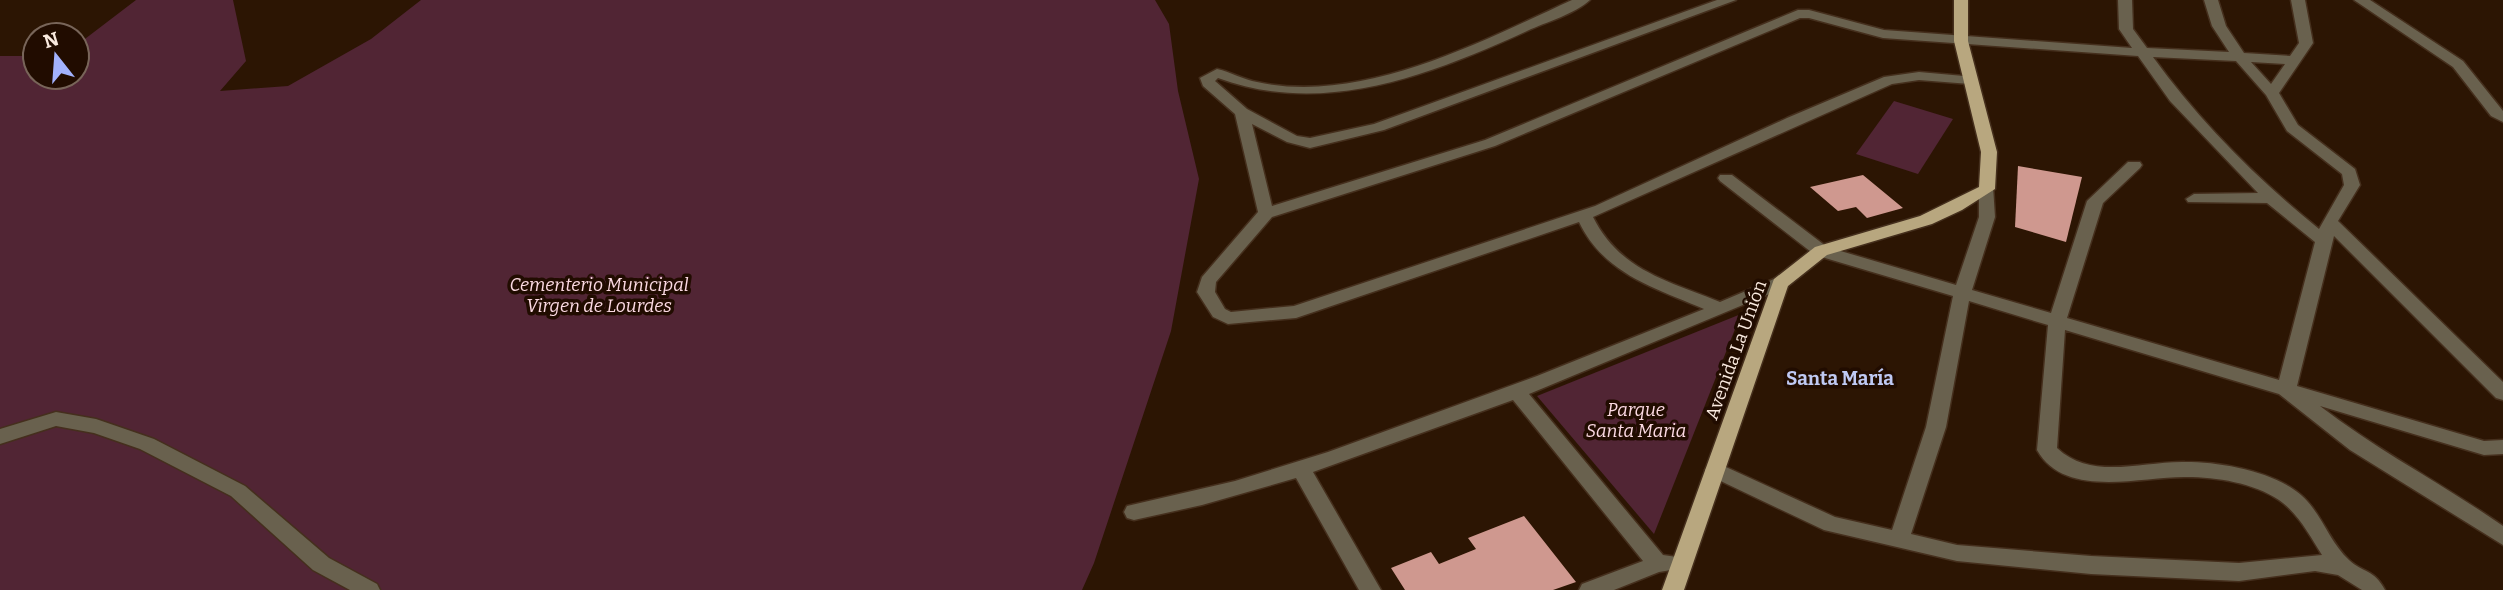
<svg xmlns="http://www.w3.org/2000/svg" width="2503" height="590" font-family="Bitter,serif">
  <rect width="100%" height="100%" fill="#2c1503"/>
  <g fill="#512534">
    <polygon points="136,0 233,0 246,61 220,91 288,86 371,39 421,0 1155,0 1169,24 1178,91 1199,179 1171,331 1094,563 1082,590 0,590 0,56 35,56 35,77 77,77 77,45"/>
    <polygon points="1894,101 1953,119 1918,174 1856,154"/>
    <polygon points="1741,314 1654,534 1537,396"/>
  </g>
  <g fill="#cf988f">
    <polygon points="2018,166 2082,177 2066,242 2015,227"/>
    <polygon points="1863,175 1903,208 1867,218 1856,207 1838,211 1810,187"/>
    <polygon points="1524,516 1576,582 1553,590 1405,590 1391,568 1431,552 1439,564 1476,549 1468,538"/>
  </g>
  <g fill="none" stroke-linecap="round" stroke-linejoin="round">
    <g stroke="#452f1d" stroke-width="3">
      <g id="minor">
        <path d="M1572,0H1590C1575,14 1546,22 1527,31C1430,75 1324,117 1218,78L1215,81L1247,109L1297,136L1310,138L1374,124L1717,0H1736L1384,130L1310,148L1287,142L1252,124L1272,206L1485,140L1798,10H1809L1884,30L2132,48L2119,29L2118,0H2132L2133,29L2147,48L2229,52L2212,26L2204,0H2218L2226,26L2244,53L2290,56L2299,43L2291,0H2305L2313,43L2279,93L2298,125L2355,169L2360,185L2338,221L2503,382V400L2496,398L2334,236L2297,386L2484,441L2503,440V454L2484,455L2320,406C2378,451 2443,484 2503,526V545L2350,450L2279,394L2065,330L2057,448C2092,481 2142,461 2185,462C2219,462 2265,470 2293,489C2320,506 2327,540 2349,560C2363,573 2374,569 2385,590H2362L2338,575L2315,571L2239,581L2091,574L1957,561L1824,530L1708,475L1705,470L1708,465L1715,462L1835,517L1892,530L1926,427L1953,296L1815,255L1720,181L1718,178L1720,175H1732L1827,247L1956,285L1979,217V189L1987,184L1993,186L1995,217L1972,290L2051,313L2087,201L2128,162H2140L2142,165L2140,168L2103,203L2067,318L2279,380L2315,242L2267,203L2188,202L2186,199L2194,194L2258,193L2170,101L2138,56L1883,38L1809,18H1800L1495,146L1272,217L1216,282L1215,292L1225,309L1231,312L1294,306L1595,206L1787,118L1884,77L1919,72L1975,77L1977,80L1975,83L1970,84L1919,80L1892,84L1593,217C1620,271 1669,281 1720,302L1774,279L1780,277L1789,283L1786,287L1529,394L1663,555L1677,557L1680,563L1677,569L1659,572L1614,590H1579L1582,584L1643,561L1513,400L1313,472L1381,590H1359L1296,478L1202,505L1134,520L1127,518L1124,512L1127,506L1235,481L1328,452L1537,376L1704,309C1655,288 1604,274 1579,222L1296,318L1228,324L1213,317L1197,292L1202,277L1258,212L1235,114L1203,86L1200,78L1217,69C1231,72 1244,80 1257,82C1362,105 1480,42 1572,0ZM2153,57L2236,61L2266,95L2287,131L2342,174L2344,185L2319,229C2257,179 2199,121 2153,57ZM2251,62L2285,64L2271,84ZM1969,301L2048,325L2037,450C2065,500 2142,476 2187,477C2216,477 2254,483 2279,500C2298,513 2310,536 2322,555L2239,563L2091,556L1957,545L1911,534L1946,427Z"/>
        <polygon points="2354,0 2370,0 2463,61 2503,111 2503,122 2491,116 2453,67"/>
        <polygon points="56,412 96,419 154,439 245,486 329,558 377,584 380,590 350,590 313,570 231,496 140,449 94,433 56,426 0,444 0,429"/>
      </g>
    </g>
    <g stroke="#452f1d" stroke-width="3">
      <polygon id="major" points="1954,0 1968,0 1968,41 1997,152 1995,189 1962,210 1932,224 1827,255 1788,286 1684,590 1662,590 1774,279 1815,247 1920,216 1979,187 1981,152 1954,41"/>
    </g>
    <use href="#minor" fill="#69614e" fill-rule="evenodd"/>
    <use href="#major" fill="#b8a77f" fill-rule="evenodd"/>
  </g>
  <g text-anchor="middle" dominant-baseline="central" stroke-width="7" stroke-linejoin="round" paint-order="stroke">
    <g font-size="18" font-style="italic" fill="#fcdae3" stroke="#210c00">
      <text x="599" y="285">Cementerio Municipal<tspan x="599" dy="21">Virgen de Lourdes</tspan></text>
      <text x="1636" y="410">Parque<tspan x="1636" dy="21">Santa Maria</tspan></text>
    </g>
    <g font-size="18" fill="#faeadf" stroke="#210c00">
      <text transform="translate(1736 350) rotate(-70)">Avenida La Unión</text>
    </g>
    <g font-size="19" font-weight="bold" fill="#bfc9f3" stroke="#210c00">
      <text x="1840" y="378">Santa María</text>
    </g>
  </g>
  <g transform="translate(56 56) rotate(343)"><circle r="33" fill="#210c00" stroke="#786559" stroke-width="2"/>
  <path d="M0-5L12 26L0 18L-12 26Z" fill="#a2b2fd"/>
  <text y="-10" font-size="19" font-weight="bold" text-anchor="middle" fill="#faeadf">N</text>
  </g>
</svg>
